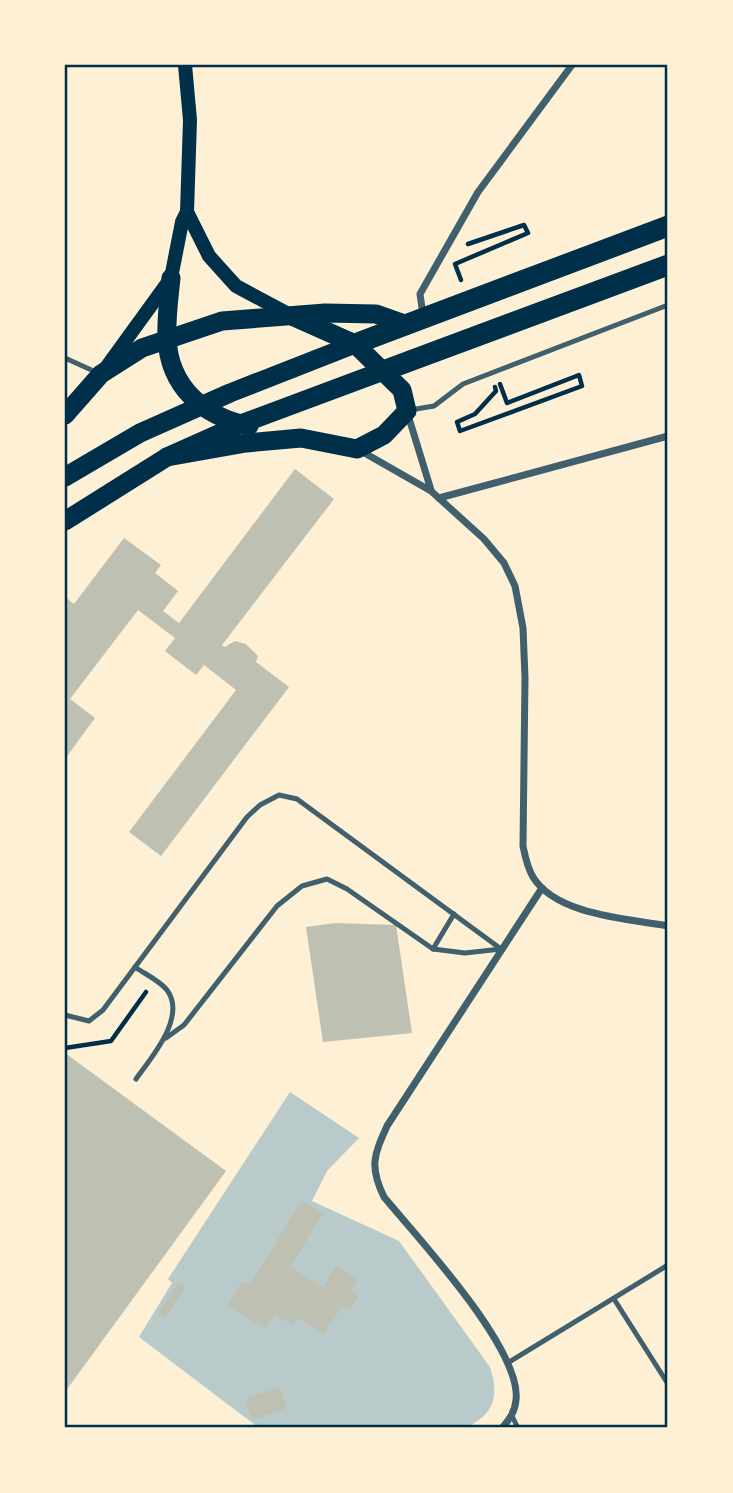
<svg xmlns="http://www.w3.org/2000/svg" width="733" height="1493" font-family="'Nunito Sans',sans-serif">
  <rect width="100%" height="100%" fill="#fdf0d5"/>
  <path fill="#b9caca" d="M290,1092L359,1138L327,1171L312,1201L399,1241L490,1367C500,1397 493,1417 463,1428H259L139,1337L172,1283L168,1279Z"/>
  <g fill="#bec0b2">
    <polygon points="295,469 334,499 222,645 225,647 235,641 246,644 258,656 256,662 289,687 161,856 129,832 236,690 204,665 196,675 165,651 175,638 138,610 70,699 95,718 65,759 65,597 74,604 124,538 161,565 155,573 178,591 163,611 179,623"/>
    <polygon points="335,923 396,925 412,1033 323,1042 306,927"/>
    <polygon points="65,1053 226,1171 65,1392"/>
    <polygon points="302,1201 323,1214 290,1267 323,1287 337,1265 358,1279 351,1290 359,1295 350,1309 343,1305 324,1334 297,1318 293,1325 275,1315 266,1329 227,1305 242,1281 249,1285"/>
    <polygon points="178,1283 185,1287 165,1318 158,1314"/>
    <polygon points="280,1387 287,1408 252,1420 245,1399"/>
  </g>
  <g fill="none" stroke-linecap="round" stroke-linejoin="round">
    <g stroke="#003049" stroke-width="4.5">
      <polyline points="461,280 455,264 528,233 524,225 468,244"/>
      <polyline points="495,387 496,391 475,414 457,422 460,431 582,386 579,375 507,403 500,384"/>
      <polyline points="65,1048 111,1041 146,992"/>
    </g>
    <g stroke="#3f606c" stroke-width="5">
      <polyline points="65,358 98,373"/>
      <polyline points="410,410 434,406 463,384 668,305"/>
      <polyline points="433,949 465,953 501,949"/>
      <path d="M135,967C145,974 160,981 167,990C187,1017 151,1058 136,1079"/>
      <polyline points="65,1015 89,1021 103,1010 247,817 260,805 279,795 297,799 501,949"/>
      <polyline points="166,1038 184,1025 277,906 302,886 327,879 347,889 433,949 454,914"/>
      <polyline points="614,1299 668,1384"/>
      <polyline points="509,1362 668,1265"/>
      <polyline points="512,1416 518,1428"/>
    </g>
    <g stroke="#3f606c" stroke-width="7">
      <polyline points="423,315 420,294 478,192 572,65"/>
      <polyline points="408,415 431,490"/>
      <path d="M361,451L431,491L484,539L504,563L515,586L523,628L525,678L523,846C525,856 527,867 533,877C556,915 628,919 668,926"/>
      <polyline points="439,498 668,436"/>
      <path d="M502,1428C509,1420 515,1412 516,1400C522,1349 417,1237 384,1197C369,1166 374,1155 387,1126L542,888"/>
    </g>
    <g stroke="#003049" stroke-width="14">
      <polyline points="187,212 209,256 236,286 292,316"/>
      <polyline points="105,369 171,278 182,222 187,212 190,120 185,65"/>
    </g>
    <g stroke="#003049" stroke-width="19">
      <path d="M171,278C169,298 166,318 167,338C169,387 203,416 249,426"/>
      <polyline points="65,415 101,374 142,348 222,321 325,313 376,314 407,325"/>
      <polyline points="167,457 246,443 301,438 357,449 384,435 407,411 402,390 355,344 292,316"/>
      <polyline points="65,477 140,433 230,393 355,344"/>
      <polyline points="65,521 167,457 241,424 383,371"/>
    </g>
    <g stroke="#003049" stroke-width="21">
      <polyline points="355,344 668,226"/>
      <polyline points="383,371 668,265"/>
    </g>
  </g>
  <rect width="733" height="1493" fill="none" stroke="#fdf0d5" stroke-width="133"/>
  <rect x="66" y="66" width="600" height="1360" fill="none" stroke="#003049" stroke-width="2.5"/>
</svg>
